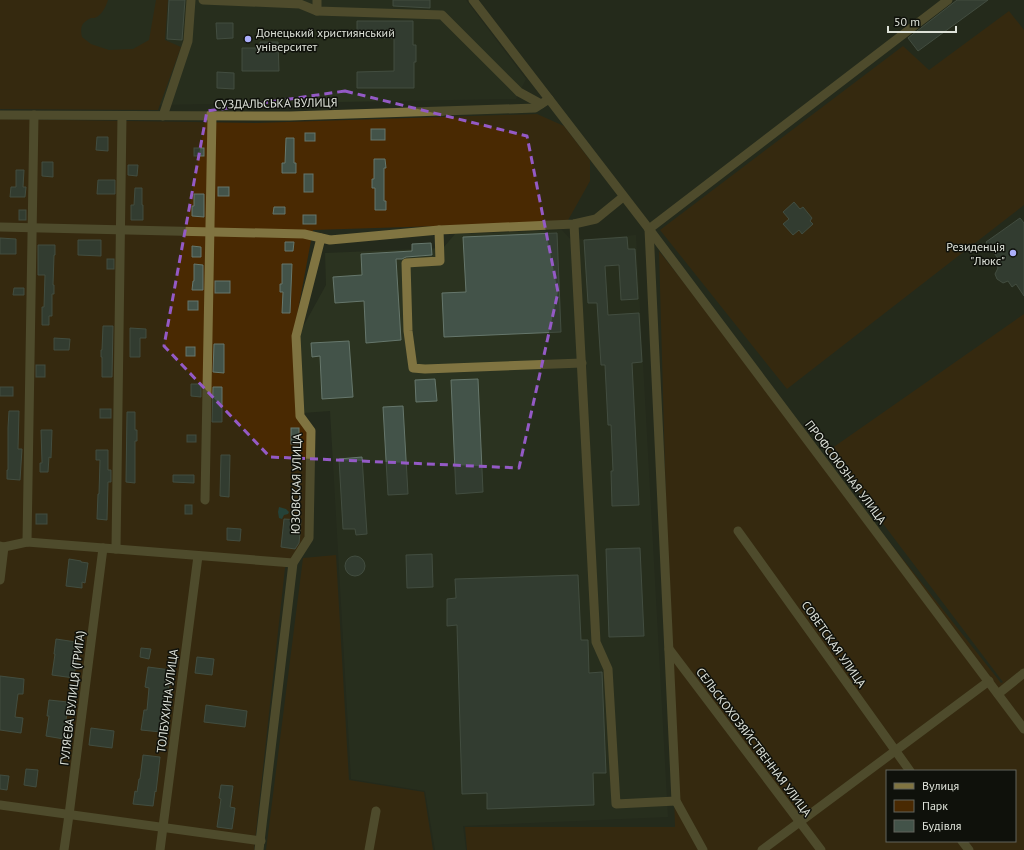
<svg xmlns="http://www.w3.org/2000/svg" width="1024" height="850" font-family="'PT Sans',sans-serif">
  <rect width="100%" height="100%" fill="#242a1c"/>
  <g fill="#2b3320">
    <polygon points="0,0 466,0 526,79 516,99 158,105 0,104"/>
    <polygon points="562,230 571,240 636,235 668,817 463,826 466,850 435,850 425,791 351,779 330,411 303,413 299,334 326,285 325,253 443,248 455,234"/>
  </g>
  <g fill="#492902" fill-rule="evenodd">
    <path d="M0,0H108C106,6 103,13 97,17C95,18 93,18 91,18C81,23 80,27 82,37L91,44L109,50L133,49L149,40L156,0H168L165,40L181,47L158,110L0,109Z"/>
    <polygon points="1009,11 1024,30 1024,205 787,389 660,230 903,46 929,70"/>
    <polygon points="537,114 564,126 590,160 590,181 567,222 313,230 293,337 297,416 308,432 305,539 285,568 254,850 0,850 0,119 256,123"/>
    <path d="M659,251L1001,683L1003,682L828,451L1024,314V850H467L465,827H675ZM887,771H1015V841H887Z"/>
    <polygon points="336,555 349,780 424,792 433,850 266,850 303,558"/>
  </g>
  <polygon fill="#275f5b" points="279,507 286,509 289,512 288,514 284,515 282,519 279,518 278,512"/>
  <g fill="#435349" stroke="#66776c">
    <polygon points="169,0 185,0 182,40 167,39"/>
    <polygon points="393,0 430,0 430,8 393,6"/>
    <polygon points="957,0 988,0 918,51 908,38"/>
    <polygon points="357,21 413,21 413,45 416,45 416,62 414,62 414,88 357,88 357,72 394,71 394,38 357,38"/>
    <polygon points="216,23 233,23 233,38 217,39"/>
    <polygon points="260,42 278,42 279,71 242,71 242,48 260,48"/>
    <polygon points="217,72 234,73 234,89 217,88"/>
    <rect x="371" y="129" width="14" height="11"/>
    <rect x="305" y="133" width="10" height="8"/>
    <polygon points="97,137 108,137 108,151 96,150"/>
    <polygon points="286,138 294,138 294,163 296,163 296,173 282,173 282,163 285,163"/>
    <rect x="194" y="148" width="10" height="8"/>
    <polygon points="374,159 385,159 386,168 384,168 384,201 386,201 386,210 375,210 375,188 372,188 372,179 374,179"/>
    <polygon points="42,162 53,162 53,177 42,176"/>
    <polygon points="128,165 138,165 137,176 128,175"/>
    <polygon points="16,170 24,170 23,187 26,187 25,197 10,197 11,187 16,187"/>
    <rect x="304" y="174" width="9" height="18"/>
    <polygon points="98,180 115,180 115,194 97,194"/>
    <rect x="218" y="187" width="11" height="9"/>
    <polygon points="135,188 142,188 142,205 143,205 143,220 131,220 131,205 134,205"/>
    <polygon points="194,194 204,194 204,217 192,216 192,206 194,206"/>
    <polygon points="794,202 800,209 803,207 812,218 810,221 813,224 802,234 799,230 793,235 783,224 789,219 783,212"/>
    <polygon points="274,207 285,207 285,214 273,214"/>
    <rect x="19" y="210" width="7" height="10"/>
    <rect x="303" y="215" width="13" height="9"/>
    <polygon points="1020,218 1024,223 1024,296 1016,284 1012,287 1008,281 1003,283 997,279 995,274 998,268 996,264 1000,261 986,242"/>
    <polygon points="557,233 561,332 444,337 442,293 466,292 463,237"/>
    <polygon points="627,237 628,249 635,249 638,299 621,300 619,265 605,266 608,315 639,313 642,362 632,363 639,505 612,506 611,471 613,471 611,425 608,425 605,365 601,365 597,303 588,303 584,240"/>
    <polygon points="0,238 16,239 16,254 0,254"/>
    <polygon points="78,240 101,240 101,256 78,255"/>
    <polygon points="285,242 294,242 293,251 285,251"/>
    <polygon points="431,243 432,255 406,257 402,259 396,259 401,340 366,343 364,301 335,303 333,277 362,275 361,254 412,251 412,244"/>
    <polygon points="38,245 55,245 55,255 54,255 53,285 54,285 54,294 52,294 52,316 49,316 49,325 42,325 42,307 44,307 45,275 38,275"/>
    <polygon points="192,246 201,247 201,257 192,257"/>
    <rect x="107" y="259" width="7" height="10"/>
    <polygon points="194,264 203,265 203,290 192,290 193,281 194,281"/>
    <polygon points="282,264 292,264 290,313 282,313 283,292 280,292 280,284 282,284"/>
    <rect x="215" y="281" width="15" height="12"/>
    <polygon points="14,288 24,288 24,295 13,295"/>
    <rect x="188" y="301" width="10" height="9"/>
    <polygon points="103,326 113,326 112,377 102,377 102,357 101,357 101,350 102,350"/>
    <polygon points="130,328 146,329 146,338 140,338 140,357 130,357"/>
    <polygon points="54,338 70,339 69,350 54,350"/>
    <polygon points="349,341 353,397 322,399 320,356 312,357 311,343"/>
    <polygon points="214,344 224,344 224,373 213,372"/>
    <rect x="186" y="347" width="9" height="9"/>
    <rect x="36" y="365" width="9" height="12"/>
    <polygon points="435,379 437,401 416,402 415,380"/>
    <polygon points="478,379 483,492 456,494 451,380"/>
    <polygon points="191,384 201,384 201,397 191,396"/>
    <rect x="0" y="387" width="13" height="9"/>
    <polygon points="213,387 222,387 222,422 212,422"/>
    <polygon points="403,406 408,494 388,495 383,407"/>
    <rect x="100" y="409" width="11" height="9"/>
    <polygon points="9,411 19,411 18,449 22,449 20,480 7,479 7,470 8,470 8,428"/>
    <polygon points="127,412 135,412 135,430 137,430 137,441 135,441 135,483 126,482"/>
    <rect x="291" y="428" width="8" height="16"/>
    <polygon points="41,430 52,430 51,458 49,457 48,472 40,472 40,463 42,463"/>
    <rect x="187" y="435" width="9" height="7"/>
    <polygon points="96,450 108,450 108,470 111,470 111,482 108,482 107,520 97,519 98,494 99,494 100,460 96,460"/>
    <polygon points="221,455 230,455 229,497 220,496"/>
    <polygon points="362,457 367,534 356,535 355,529 343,529 339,459"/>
    <polygon points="173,475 194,475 194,483 173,482"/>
    <rect x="185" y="505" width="7" height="9"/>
    <rect x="36" y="514" width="11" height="10"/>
    <polygon points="284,519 301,520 299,543 295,549 281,547"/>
    <polygon points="227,528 241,529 240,541 227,540"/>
    <polygon points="640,548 644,636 609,637 606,549"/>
    <polygon points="432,554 433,587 407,588 406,555"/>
    <circle cx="355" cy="566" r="10"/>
    <polygon points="69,559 81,561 81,562 88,563 85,583 82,582 82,588 66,586"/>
    <polygon points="578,575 581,640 588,640 589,673 602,672 606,773 593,773 594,805 487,809 487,793 462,794 457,625 447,626 447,599 456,598 455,579"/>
    <polygon points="56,639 76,642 74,661 76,661 74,678 52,675 55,654 54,654"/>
    <polygon points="141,648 151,649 149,659 140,657"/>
    <polygon points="197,657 214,659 212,675 195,673"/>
    <polygon points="148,667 171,670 166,708 164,708 161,732 141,730 144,710 147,710 149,688 145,687"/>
    <polygon points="0,676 24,679 23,694 18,694 15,717 23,718 21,733 0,730"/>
    <polygon points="49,700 68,702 64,739 46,736 49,716 47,716"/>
    <polygon points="206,705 247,711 245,727 204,722"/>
    <polygon points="91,728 114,731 112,748 89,745"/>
    <polygon points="143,755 160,757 156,792 155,791 153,806 133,804 135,791 137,792 139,779 140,779"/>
    <polygon points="26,769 38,770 36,787 24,785"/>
    <polygon points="0,775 9,776 7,790 0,789"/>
    <polygon points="221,785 233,786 230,807 235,808 232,829 217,827 221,799 219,798"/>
  </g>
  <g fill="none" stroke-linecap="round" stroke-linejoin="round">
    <g stroke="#807441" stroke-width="9">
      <polyline points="203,0 300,4 317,11 442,15 519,92 541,104"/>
      <polyline points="473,0 649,229 948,0"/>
      <polyline points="317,11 317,0"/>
      <polyline points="0,115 290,116 535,108 549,99"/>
      <polyline points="163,116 188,41 191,0"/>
      <polyline points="574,224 596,642 608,669 616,804 676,801"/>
      <polyline points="0,227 304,234 330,240 439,230 574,224 596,219 623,197"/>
      <polyline points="649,229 676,801 703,850"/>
      <polyline points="649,229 1024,729"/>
      <polyline points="439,230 440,261 406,263 408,331 413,368 425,369 582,363"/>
      <polyline points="205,500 212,116"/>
      <polyline points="738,531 910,771"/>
      <polyline points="27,542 34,115"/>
      <polyline points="0,546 4,547 27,542 293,563"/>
      <polyline points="116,549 122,116"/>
      <polyline points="0,580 4,547"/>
      <polyline points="669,649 821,850"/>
      <polyline points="998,694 1024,673"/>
      <polyline points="0,805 261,841"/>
      <polyline points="962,841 969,850"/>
      <polyline points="64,850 69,815 103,548"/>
      <polyline points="160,850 198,556"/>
      <polyline points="259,850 293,563 309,538 311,431 300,416 296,336 321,238"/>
      <polyline points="369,850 376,811"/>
      <polyline points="762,850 989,681"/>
    </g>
  </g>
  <path d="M0 0H1024V850H0ZM345,91L527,136L558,292L519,468L270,457L164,346L207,111Z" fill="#242a1c" fill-opacity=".55" fill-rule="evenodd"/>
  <path fill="none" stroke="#945ac6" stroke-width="3" stroke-dasharray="8 5" stroke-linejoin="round" d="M345,91L527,136L558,292L519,468L270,457L164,346L207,111Z"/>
  <g fill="#acaffb" stroke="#0f110b" stroke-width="1.5">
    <circle cx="248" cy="39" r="4"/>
    <circle cx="1013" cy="253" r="4"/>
  </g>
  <g text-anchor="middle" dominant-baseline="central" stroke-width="3" stroke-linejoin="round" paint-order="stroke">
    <g font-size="12" fill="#dee2d9" stroke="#0f110b" text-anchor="start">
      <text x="256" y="32">Донецький християнський<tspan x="256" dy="14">університет</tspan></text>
      <text x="1005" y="246" text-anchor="end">Резиденція<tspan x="1005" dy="14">"Люкс"</tspan></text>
    </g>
    <g font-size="12" fill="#dee2d9" stroke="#0f110b">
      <text transform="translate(276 103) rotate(-1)">СУЗДАЛЬСЬКА ВУЛИЦЯ</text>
      <text transform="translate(846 472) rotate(53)">ПРОФСОЮЗНАЯ УЛИЦА</text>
      <text transform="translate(296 484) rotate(-89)">ЮЗОВСКАЯ УЛИЦА</text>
      <text transform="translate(834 644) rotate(55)">СОВЕТСКАЯ УЛИЦА</text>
      <text transform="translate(72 698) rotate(-83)">ГУЛЯЄВА ВУЛИЦЯ (ГРИГА)</text>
      <text transform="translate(167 701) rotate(-83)">ТОЛБУХИНА УЛИЦА</text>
      <text transform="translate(754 742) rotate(53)">СЕЛЬСКОХОЗЯЙСТВЕННАЯ УЛИЦА</text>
    </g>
  </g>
  <rect x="886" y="770" width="130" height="72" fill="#0f110b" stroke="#62655d"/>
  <rect x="894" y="783" width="20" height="6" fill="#807441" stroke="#62655d"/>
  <text x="922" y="790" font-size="12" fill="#dee2d9">Вулиця</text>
  <rect x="894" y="800" width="20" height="12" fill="#492902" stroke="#62655d"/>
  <text x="922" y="810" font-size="12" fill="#dee2d9">Парк</text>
  <rect x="894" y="820" width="20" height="12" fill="#435349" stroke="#62655d"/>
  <text x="922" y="830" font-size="12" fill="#dee2d9">Будівля</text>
  <path d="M888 26v6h68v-6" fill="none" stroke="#dee2d9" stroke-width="2"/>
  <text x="894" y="26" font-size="12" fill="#dee2d9" stroke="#0f110b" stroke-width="3" paint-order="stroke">50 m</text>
</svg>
